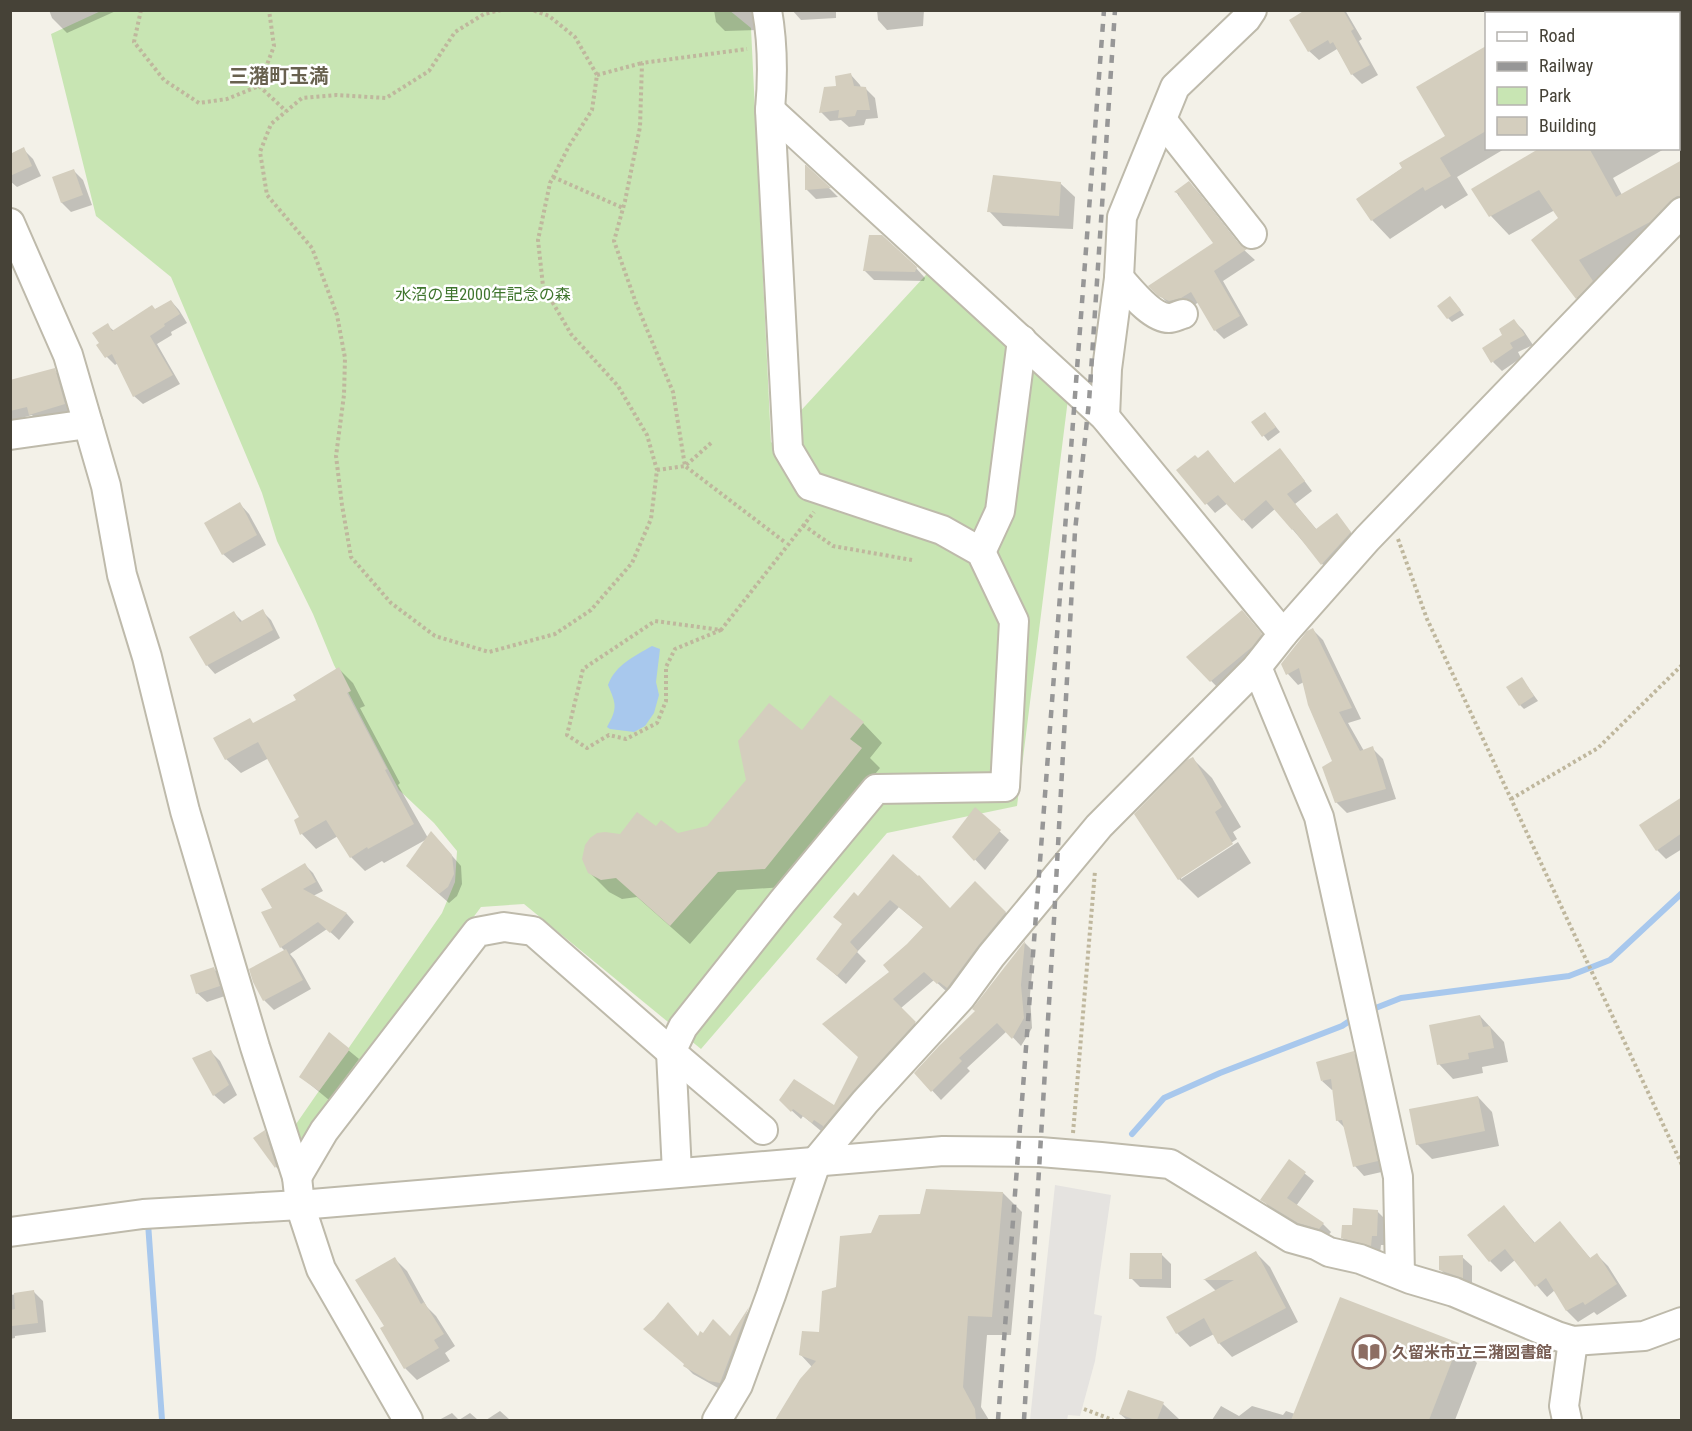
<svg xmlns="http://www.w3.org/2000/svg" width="1692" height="1431" font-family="'Roboto Condensed','Noto Sans JP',sans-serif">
  <rect width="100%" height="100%" fill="#f3f1e8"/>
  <polygon fill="#c8e5b3" points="103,10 729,10 751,28 771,443 936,264 1069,391 1017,806 887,833 701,1049 524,904 481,907 299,1150 294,1127 442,913 455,882 457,851 434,823 399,790 334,665 313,614 277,541 262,493 171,277 96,216 51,34"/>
  <polygon fill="#e5e3e0" points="1055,1185 1111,1195 1094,1314 1102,1316 1095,1361 1080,1416 1068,1415 1067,1420 1030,1420"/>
  <path fill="#a8c8ed" d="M652,646L660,649L656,682L659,695L654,713L645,726L634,732L610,729L607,727C618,708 616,704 608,685C615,665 635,656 652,646Z"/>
  <g fill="#0003">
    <polygon points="49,10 118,10 67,33 52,18"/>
    <polygon points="714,10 756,10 758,30 725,31 716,22"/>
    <polygon points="792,10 836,10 836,18 801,20"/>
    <polygon points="877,10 924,10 923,26 887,30 878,20"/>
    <polygon points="1308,10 1345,10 1362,39 1359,41 1378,75 1362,84 1352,74 1337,49 1319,60 1309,51"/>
    <polygon points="1538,10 1669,10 1664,14 1536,14 1535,12"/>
    <polygon points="1486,48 1486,148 1506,148 1457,177 1468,195 1445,209 1442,205 1390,239 1372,220 1358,199 1447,137 1418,87"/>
    <polygon points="1682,66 1682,148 1678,145 1678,67"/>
    <polygon points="851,75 860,85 861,88 865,88 875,98 878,118 866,119 864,125 849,127 841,120 830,121 821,112 837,87"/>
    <polygon points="1543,148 1666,148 1613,178 1622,195 1682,167 1682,227 1669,240 1596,279 1611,300 1595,316 1577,298 1560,219 1555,210 1509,235 1491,216 1473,189"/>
    <polygon points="23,149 33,159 41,176 17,187 10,181 10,155"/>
    <polygon points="807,169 830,189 838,197 816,199 807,190"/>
    <polygon points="74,171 83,180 92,205 71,212 62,203 54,178"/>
    <polygon points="1060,183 1075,197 1073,229 1003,226 989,211"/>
    <polygon points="1189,183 1198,192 1243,249 1255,260 1223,281 1248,325 1224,339 1215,330 1199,302 1191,307 1170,305 1150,286 1215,243 1176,192"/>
    <polygon points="916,268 925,278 924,281 874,280 865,271"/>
    <polygon points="171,301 179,310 187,323 171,332 172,335 157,344 180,384 143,404 134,396 118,363 115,365 107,357 101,343 107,325 114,331"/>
    <polygon points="1454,302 1464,315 1452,322 1448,318"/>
    <polygon points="1514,321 1523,330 1533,345 1518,352 1521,358 1502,371 1493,362 1504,335"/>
    <polygon points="54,370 62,378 72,412 38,422 32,415 11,421 10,382"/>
    <polygon points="1269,418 1280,432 1268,441 1253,422"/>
    <polygon points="1280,450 1288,459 1312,491 1295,504 1317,530 1336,515 1359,542 1330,573 1275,509 1252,529 1228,503 1215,513 1178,471 1198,460 1216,461 1235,484"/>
    <polygon points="240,504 249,514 266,545 233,563 223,554"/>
    <polygon points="262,611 271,620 280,638 215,674 207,665 234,613 243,622"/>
    <polygon points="1250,620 1269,643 1219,689 1188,657"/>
    <polygon points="1313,630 1323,640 1361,719 1348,723 1364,751 1372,748 1383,759 1396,799 1347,813 1336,802 1334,762 1304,682 1298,685 1288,674 1282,664"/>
    <polygon points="339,669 353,683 365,706 360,708 400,783 398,785 428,838 440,842 461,866 462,884 457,896 449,903 417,875 427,839 384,863 382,861 365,871 351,857 338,836 316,849 302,834 296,821 301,818 269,758 241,773 226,759 254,724 298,700"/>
    <polygon points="1522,679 1538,701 1524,709 1520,705"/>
    <polygon points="863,723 882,743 870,758 880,768 784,887 737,890 690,944 637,897 622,899 609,892 589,872 621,835 657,828 678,834 708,828 748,781 802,732"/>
    <polygon points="1193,759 1212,778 1241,827 1233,832 1237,839 1181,876 1181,879 1238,842 1251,863 1198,898 1179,879"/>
    <polygon points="1682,798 1682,849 1666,859 1657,850"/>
    <polygon points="975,809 1009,840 985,870 954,837"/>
    <polygon points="894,856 950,910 976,883 1014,921 947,992 934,980 901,1008 923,1032 830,1132 823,1128 821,1131 803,1116 801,1119 790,1109 834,1107 860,1057 891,973 908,945 924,928 899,907 857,952 866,961 846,984 827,967 843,925 858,899"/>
    <polygon points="305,865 313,873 323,891 313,896 347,914 354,922 339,940 327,929 290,954 295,960 311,989 274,1010 264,1000 254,982 285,951 281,947 274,908"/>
    <polygon points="1025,943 1034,952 1030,995 1032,1028 1021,1046 1007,1031 967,1068 970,1071 941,1100 916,1073 977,1012 974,1009"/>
    <polygon points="214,969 223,978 228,995 207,1002 197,993"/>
    <polygon points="1480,1016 1504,1042 1508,1062 1482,1067 1483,1073 1453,1079 1439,1064"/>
    <polygon points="330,1035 359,1059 329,1100 301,1077"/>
    <polygon points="211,1052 220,1061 237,1095 224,1104 214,1095"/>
    <polygon points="1353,1053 1362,1062 1386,1171 1364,1176 1355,1166 1346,1129 1337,1120 1334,1089 1332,1090 1322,1081"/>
    <polygon points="1478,1097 1492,1112 1499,1146 1432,1159 1417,1144"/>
    <polygon points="264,1132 274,1141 285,1176 276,1167 255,1139"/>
    <polygon points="1289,1161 1314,1181 1296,1206 1323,1224 1331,1232 1328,1236 1307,1230 1270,1208 1262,1199"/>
    <polygon points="1003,1193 1022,1212 1011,1335 987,1335 981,1407 989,1420 781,1420 782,1412 812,1367 800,1354 821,1334 837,1288 872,1235 921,1215"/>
    <polygon points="1504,1207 1535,1243 1560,1223 1591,1259 1597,1255 1608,1266 1627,1296 1597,1315 1594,1312 1578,1322 1567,1311 1555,1290 1547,1297 1515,1260 1501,1272 1490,1261"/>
    <polygon points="1377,1211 1387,1221 1385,1245 1381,1245 1380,1254 1352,1247 1342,1237 1353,1227"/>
    <polygon points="1256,1253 1270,1267 1298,1322 1232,1357 1219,1343 1214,1334 1190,1347 1177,1333 1216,1291 1205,1280"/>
    <polygon points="1162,1255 1171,1264 1171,1288 1140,1287 1131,1278"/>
    <polygon points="1462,1257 1472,1266 1472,1286 1450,1279 1441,1270"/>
    <polygon points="395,1259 407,1271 427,1307 436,1316 455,1346 445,1353 450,1361 417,1380 405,1368 382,1328 386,1326"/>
    <polygon points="34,1292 43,1301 46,1332 15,1336 15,1338 10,1339 10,1295"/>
    <polygon points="749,1310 756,1317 728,1390 718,1388 693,1374 685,1366 698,1338 730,1338"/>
    <polygon points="1458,1344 1477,1363 1455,1420 1212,1420 1221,1406 1239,1416 1252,1406 1283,1415 1286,1411 1295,1414"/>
    <polygon points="1129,1392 1163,1404 1180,1420 1127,1420 1120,1414"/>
    <polygon points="500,1411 510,1420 486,1420"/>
    <polygon points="452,1413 459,1420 470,1413 478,1420 439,1420"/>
  </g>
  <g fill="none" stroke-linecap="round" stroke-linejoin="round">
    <g stroke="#a8c8ed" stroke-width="6">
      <polyline points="1368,1011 1401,998 1569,976 1610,960 1682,893"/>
      <polyline points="1132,1134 1164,1098 1220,1073 1342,1026 1354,1018"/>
      <polyline points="148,1223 162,1420"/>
    </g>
  </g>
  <g fill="#d4cebe">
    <polygon points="1305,10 1343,10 1354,29 1351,31 1370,65 1351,75 1333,42 1330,44 1328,40 1308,52 1289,20"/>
    <polygon points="1486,46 1486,131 1440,158 1451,176 1425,191 1423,187 1371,221 1356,199 1402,168 1399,163 1445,136 1416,87"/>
    <polygon points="851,73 854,86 866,87 870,110 857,110 855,116 838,118 839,110 819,113 824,87 836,86 835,76"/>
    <polygon points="24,147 32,166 10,176 10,154"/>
    <polygon points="1540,148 1589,148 1616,197 1682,160 1682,196 1677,196 1670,201 1650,222 1579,260 1593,281 1576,299 1531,240 1558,218 1539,190 1489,217 1471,189"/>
    <polygon points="805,165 806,165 831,188 805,190"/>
    <polygon points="74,169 83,195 61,203 52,177"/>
    <polygon points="993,175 1061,182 1059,216 987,212"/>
    <polygon points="1189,181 1239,244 1247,249 1214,271 1240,316 1214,331 1191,292 1181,298 1169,301 1158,296 1148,286 1213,243 1178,195 1180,194 1174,192"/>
    <polygon points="869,235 882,235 917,267 915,272 863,271"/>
    <polygon points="1450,296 1461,310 1447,319 1437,306"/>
    <polygon points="171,300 180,314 164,324 165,326 150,336 173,375 133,397 112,354 105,358 96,345 99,343 92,333 108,323 112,331 152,305 155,309"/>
    <polygon points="1514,319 1525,335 1510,343 1513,348 1491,363 1482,348 1502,335 1499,329"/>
    <polygon points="55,368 65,404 29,415 27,407 10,411 10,380"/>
    <polygon points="1265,412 1276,427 1262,437 1251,422"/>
    <polygon points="1280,448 1305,481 1287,494 1316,529 1337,513 1351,532 1321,565 1293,529 1292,530 1266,500 1242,521 1218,495 1205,505 1176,470 1195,455 1198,458 1208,450 1234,483"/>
    <polygon points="240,502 257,535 222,555 204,523"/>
    <polygon points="263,609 273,630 206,666 189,637 234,611 240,622"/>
    <polygon points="1242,610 1262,634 1252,647 1210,682 1186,657"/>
    <polygon points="1313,628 1352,708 1339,712 1360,751 1373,746 1386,789 1335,803 1322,767 1332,761 1308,705 1299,668 1286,675 1281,664 1307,631"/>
    <polygon points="339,667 351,691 347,693 387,769 385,770 414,824 368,849 367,847 350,858 326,820 300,835 294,820 299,817 258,742 225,760 213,738 250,718 253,723 296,700 293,695"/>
    <polygon points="1522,677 1534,696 1519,706 1506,687"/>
    <polygon points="830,695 864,722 850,739 862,748 765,869 718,872 670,926 616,878 601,880 588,873 582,859 585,845 590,838 597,833 605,832 620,834 637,812 656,826 661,820 678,833 707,826 746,780 738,741 769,703 802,730"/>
    <polygon points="1193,757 1222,807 1215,812 1233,844 1178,880 1134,814 1187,760"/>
    <polygon points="1682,797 1682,833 1656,851 1639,825"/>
    <polygon points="975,807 1001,830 974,861 952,837"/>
    <polygon points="431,831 452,855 454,874 448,887 439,894 406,866"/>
    <polygon points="893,854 918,876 919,875 950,908 975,881 1006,912 978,946 947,988 939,982 937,984 924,972 893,999 916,1022 853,1091 823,1127 823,1126 814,1120 812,1123 793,1109 791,1112 779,1100 794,1079 834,1105 858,1057 822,1024 889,972 883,965 907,944 923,927 890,900 850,942 858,951 837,976 816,959 842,924 833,917 854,892 858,896"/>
    <polygon points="305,863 316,882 303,889 347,913 330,933 318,922 280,948 261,912 272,908 261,889"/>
    <polygon points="1025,941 1021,985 1024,1018 1012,1039 997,1023 959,1058 962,1061 931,1092 914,1073 939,1046 975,1011 972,1009"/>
    <polygon points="286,949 303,980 263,1001 253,982 249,969"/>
    <polygon points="214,967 220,986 196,994 190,975"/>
    <polygon points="1480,1015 1483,1027 1490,1026 1494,1048 1468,1053 1469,1059 1437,1065 1429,1025"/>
    <polygon points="329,1032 350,1049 319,1091 299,1077"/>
    <polygon points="211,1050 229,1085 213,1096 192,1058"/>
    <polygon points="1354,1051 1378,1161 1353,1167 1342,1120 1336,1121 1331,1079 1321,1081 1316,1062"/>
    <polygon points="1478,1096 1485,1131 1416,1145 1409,1109"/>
    <polygon points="265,1130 276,1166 275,1168 253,1138"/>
    <polygon points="1289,1159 1306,1172 1287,1198 1324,1223 1319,1229 1298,1223 1260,1200"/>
    <polygon points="926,1189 1003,1192 992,1317 968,1316 963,1387 975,1409 976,1420 775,1420 800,1379 816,1361 799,1355 802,1331 819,1332 822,1291 836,1287 840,1236 871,1233 879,1215 920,1214"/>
    <polygon points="1504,1205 1534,1243 1560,1221 1590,1258 1597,1253 1617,1284 1585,1305 1583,1302 1566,1311 1546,1278 1535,1287 1505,1249 1489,1262 1467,1235"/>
    <polygon points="1353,1208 1378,1210 1377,1236 1372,1236 1371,1246 1341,1238 1342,1225 1352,1225"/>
    <polygon points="1256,1251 1286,1308 1218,1344 1204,1318 1176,1334 1166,1317 1234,1280 1203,1280"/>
    <polygon points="1130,1253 1162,1253 1162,1279 1129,1279"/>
    <polygon points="1463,1255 1463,1278 1439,1270 1439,1256"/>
    <polygon points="395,1257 421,1304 424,1302 444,1334 434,1340 439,1348 404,1369 380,1328 384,1326 355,1280"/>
    <polygon points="34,1290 38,1323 12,1326 10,1310 15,1309 14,1293"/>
    <polygon points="1340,1297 1459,1343 1429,1420 1291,1420"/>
    <polygon points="668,1302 698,1336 700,1331 703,1333 713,1319 730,1336 749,1307 720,1383 709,1381 683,1366 684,1364 643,1329 654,1319"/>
    <polygon points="1128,1390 1164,1402 1157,1420 1135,1420 1119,1414"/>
  </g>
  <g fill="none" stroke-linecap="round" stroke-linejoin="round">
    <g stroke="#bebaab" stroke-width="32">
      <g id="minor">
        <polyline points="770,110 1105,417 1283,634"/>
        <polyline points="1162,120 1252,234"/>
        <polyline points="10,223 68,355 106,486 122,575 147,657 185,811 255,1047 297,1177 300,1205 321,1269 408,1420"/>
        <path d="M1119,278C1130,290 1151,318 1169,318C1173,318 1179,315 1183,314"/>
        <polyline points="1105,417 1107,369 1119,278 1122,217 1175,87 1246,19 1252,10"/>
        <polyline points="10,435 88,424"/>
        <polyline points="981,552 1000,511 1022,340"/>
        <polyline points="1257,667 1319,817 1398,1177 1400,1274"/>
        <path d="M677,1172L671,1052L683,1027L783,901L876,789L1005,787L1014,621L981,552L942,530L810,486L788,449L770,110C773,77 773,44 767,10"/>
        <polyline points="297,1177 324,1131 477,932 504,927 533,931 671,1052 763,1130"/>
        <polyline points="10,1232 143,1214 300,1205 943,1151 1040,1152 1101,1157 1170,1164 1291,1238 1316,1245 1329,1252 1360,1259 1410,1279 1454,1292 1557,1336 1573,1341 1644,1336 1682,1322"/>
        <polyline points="717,1420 738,1385 771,1295 817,1160 865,1102 961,997 991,956 1099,826 1257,667 1283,634 1367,539 1682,212"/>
        <polyline points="1567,1420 1564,1406 1573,1341"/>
      </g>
    </g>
    <g stroke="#bfb79d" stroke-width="4" stroke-dasharray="3 3" stroke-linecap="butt">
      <polyline points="141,10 134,42 164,80 199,103 227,99 259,86 274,46 269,10"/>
      <polyline points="501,10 484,14 455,32 429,71 386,98 336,95 302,98 271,124 260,152 267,195 312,248 337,315 345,358 344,395 336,456 342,505 351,557 391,603 435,636 489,652 555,634 591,610 632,563 651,519 657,470 647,435 618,386 571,334 543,286 538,240 550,183 569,146 592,110 597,75 575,37 549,16 532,10"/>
      <polyline points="597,75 642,63"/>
      <polyline points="259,86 286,111"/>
      <polyline points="553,177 623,208"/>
      <polyline points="711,443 685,466 786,543"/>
      <polyline points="657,470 685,466 673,392 636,303 614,241 625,201 640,127 642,63 747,49"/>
      <polyline points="803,525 833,546 912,560"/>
      <polyline points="1398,539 1427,619 1682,1165"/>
      <polyline points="721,630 675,649 666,667 666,701 657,723 626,739 609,735 587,748 567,735 583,669 655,621 721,630 814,512"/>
      <polyline points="1511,799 1598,748 1682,665"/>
      <polyline points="1073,1133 1095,871"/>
      <polyline points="1084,1409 1113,1420"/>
    </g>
    <use href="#minor" stroke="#fff" stroke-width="28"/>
    <g stroke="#979797" stroke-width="4.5" stroke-dasharray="8 8" stroke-linecap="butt">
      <polyline points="998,1420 1104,10"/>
      <polyline points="1024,1420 1054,920 1075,531 1089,402 1115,10"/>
    </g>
  </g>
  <defs>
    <g id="library-ring" transform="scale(1.725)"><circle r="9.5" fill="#fff" stroke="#8d6e63" stroke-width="1.5"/><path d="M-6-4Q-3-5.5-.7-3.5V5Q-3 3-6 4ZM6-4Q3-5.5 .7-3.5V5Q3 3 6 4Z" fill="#8d6e63"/></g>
  </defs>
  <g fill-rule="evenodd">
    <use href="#library-ring" x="1369" y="1352"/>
  </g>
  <g text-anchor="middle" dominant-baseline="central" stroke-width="5" stroke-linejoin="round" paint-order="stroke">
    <g font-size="16" fill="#3f752d" stroke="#fff">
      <text x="483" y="294">水沼の里2000年記念の森</text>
    </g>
    <g font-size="16" font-weight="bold" fill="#785e54" stroke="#fff" text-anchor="start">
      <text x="1392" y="1352">久留米市立三潴図書館</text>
    </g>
    <g font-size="20" font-weight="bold" fill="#68614f" stroke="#fff">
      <text x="279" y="76">三潴町玉満</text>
    </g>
  </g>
  <rect width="1692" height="1431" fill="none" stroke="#464237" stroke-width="24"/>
  <rect x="1485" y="12" width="195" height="138" fill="#ffffff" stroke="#b5b3af" stroke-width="1.5"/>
  <rect x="1497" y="32" width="30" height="9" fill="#ffffff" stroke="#b5b3af" stroke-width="1.5"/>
  <text x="1539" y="42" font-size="18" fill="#464237">Road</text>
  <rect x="1497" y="62" width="30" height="9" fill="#979797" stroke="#b5b3af" stroke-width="1.5"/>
  <text x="1539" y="72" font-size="18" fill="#464237">Railway</text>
  <rect x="1497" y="87" width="30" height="18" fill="#c8e5b3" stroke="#b5b3af" stroke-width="1.5"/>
  <text x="1539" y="102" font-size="18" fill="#464237">Park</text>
  <rect x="1497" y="117" width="30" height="18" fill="#d4cebe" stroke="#b5b3af" stroke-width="1.5"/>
  <text x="1539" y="132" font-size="18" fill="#464237">Building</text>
</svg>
